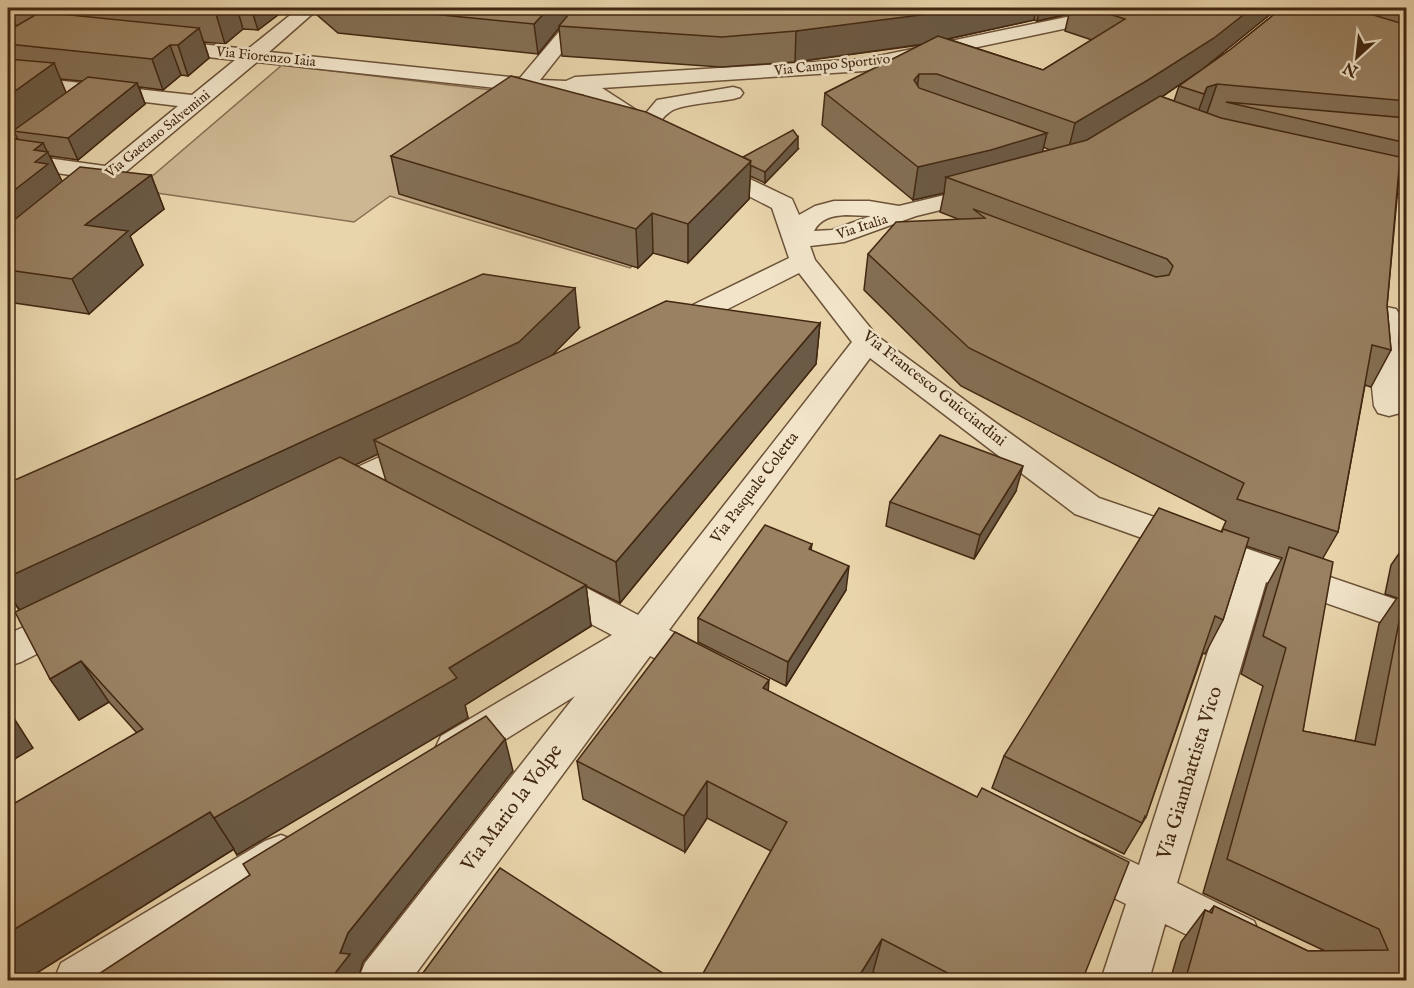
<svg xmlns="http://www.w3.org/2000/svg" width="1414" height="988" font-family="'IM FELL English',serif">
  <rect width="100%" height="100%" fill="#e9d5ac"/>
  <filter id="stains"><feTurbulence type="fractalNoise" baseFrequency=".00333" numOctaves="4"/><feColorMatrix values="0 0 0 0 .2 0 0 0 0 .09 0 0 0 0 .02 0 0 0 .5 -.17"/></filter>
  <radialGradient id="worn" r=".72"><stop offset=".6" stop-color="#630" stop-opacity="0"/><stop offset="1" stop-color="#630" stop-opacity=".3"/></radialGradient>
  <polygon fill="#cdb792" stroke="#886f52" stroke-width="1.5" points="282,65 500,91 718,184 630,268 390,196 354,222 136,190"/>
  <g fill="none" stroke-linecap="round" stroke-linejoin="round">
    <g stroke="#6c5238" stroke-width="3">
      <g id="minor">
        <path d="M299,8H319L269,52L520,78L579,8H597L540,80L566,81L575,77L864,59L1110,8H1143L1141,12L1134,14L864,71L602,88L636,110L641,119L657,100L733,87L740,89L743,93L740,97L733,99C718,102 685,104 673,110C655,119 654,146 630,140L619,119L583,94L525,91L257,62L17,263L8,266V245L91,178L8,166V141L73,93L8,87V75L192,95L235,60L161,52L154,50L151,46L154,42L161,40L248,49ZM96,96L178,106L105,166L18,154Z"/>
        <path d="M710,160L792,199L799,215L815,206L834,201H869L899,206L986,185L994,187L998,192L994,197L916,216L844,242L810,246L815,260L877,336L1099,498L1406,603V631L1266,582L1177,883L1254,921L1261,937L1254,953L1238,960L1165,924L1149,980H1101L1126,904L1067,875L1061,860L1067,845L1083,839L1139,865L1234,571L1075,514L870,358L669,630L720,656L725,667L720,678L706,683L650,656L411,980H358L365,963L575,696L469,762L455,767L441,762L435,749L441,736L612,635L536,595L531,585L536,575L549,571L562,575L638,615L852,342L799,273L680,333L670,335L660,333L656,327L660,321L789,258L772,208L702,172L698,167L702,162ZM846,215L871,216L832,230L814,231C821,218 832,216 846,215Z"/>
        <polygon points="1354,170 1406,181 1406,195 1346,182 1342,177 1346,172"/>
        <path d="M1386,307L1396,309L1400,315L1398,343L1404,406L1400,413L1389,416L1378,413L1374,406C1372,382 1363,329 1376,309Z"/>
        <polygon points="421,438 432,441 437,449 432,457 342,501 330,505 318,501 314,493 318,485"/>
        <polygon points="71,606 84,610 89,620 84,630 21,662 8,666 8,634"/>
        <polygon points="281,835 297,841 303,856 297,871 121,980 54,980 61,963 265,841"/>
      </g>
    </g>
    <use href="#minor" fill="#f1e4c9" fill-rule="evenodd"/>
  </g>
  <g fill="#846f54" stroke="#422711" stroke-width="1.5" fill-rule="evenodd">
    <path d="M8,8H287L258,30L243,29L225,44L204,42L209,58L188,76L181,75L163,90L139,87L145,104L78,160L50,156L62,182L151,175L164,209L130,236L143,265L89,314L8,302ZM60,79L82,81L66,93ZM15,134L18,139L9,138Z"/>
    <path d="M315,8H1278L1205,67L1231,49L1282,8H1407V179L1399,177L1387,306L1391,350L1371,387L1365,385L1338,532L1323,558L1303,731L1355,741L1379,624L1397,598L1385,594L1391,565L1407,542V981H1170L1181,942L1205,910L1209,912L1214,906L1308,951H1325L1203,893L1263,686L1241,674L1267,585L1282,558L1246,546L1223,620L1205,654L1203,653L1146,817L1124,854L992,788L1004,756L1221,532L1226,521L961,386L864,290L868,254L958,219L940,212L944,193L913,200L822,125L825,93L921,45L795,62L721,67L562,56L559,28L538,54L338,33L316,14ZM1069,14L1065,31L1092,40L1043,70L948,39L1034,20L1037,21ZM1198,72L1179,86L1174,101L1162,97ZM1043,147L1050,150L1042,152Z"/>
    <polygon points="798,149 765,183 750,176 749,199 688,263 653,253 638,268 399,194 391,156 743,157"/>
    <polygon points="1407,256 1407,397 1405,396 1400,343"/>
    <path d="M820,323L816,364L620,603L586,586L591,626L465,705L468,718L237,855L234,849L24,981H12L8,977L137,733L109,702L79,720L50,679L19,610L8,593V483L579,328L552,355ZM378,454L386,481L354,465Z"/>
    <polygon points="1016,491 974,559 886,526 890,502"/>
    <polygon points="812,544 811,550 846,590 786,686 698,642 698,618"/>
    <polygon points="768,691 1082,981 889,981 873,972 868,981 699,981 771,851 707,818 685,852 583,799 577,761"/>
  </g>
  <g fill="#6b5a45" stroke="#422711" stroke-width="1.5">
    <polygon points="37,8 66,8 67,12 45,25"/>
    <polygon points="224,8 237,8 243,29 225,44 216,14"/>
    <polygon points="251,8 287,8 258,30"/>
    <polygon points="549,8 576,8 559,26 559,28 538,54 534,24"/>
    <polygon points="960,8 1036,8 1034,20 924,44 795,62 796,31"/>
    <polygon points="1040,8 1071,8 1069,14 1037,21"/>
    <polygon points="1252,8 1278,8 1204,68 1139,112 1067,156 1075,123"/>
    <polygon points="9,9 22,39 8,44 8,10"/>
    <polygon points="199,28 209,58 188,76 178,45"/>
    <polygon points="170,45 181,75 163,90 152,59"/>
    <polygon points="54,63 67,95 13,131 15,134 8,140 8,96"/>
    <polygon points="919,74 915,106 914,80"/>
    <polygon points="137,83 145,104 78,160 68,138"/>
    <polygon points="1217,84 1206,116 1193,126 1207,87"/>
    <polygon points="1047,133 1039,166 946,177 944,193 913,200 918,167"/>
    <polygon points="798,137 798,149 765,183 765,172"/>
    <polygon points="43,143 64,185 8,243 8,195 35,162 34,150"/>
    <polygon points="751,161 749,199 688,263 688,224"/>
    <polygon points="151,175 164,209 130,236 143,265 89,314 72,279 85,225"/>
    <polygon points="652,213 653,253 638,268 636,229"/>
    <polygon points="575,288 579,328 525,383 374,440 378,454 28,622 8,593 8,577"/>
    <polygon points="820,323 816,364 620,603 616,562"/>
    <polygon points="1023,466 1016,491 974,559 980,535"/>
    <polygon points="849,566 846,590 786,686 788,662"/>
    <polygon points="586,585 591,626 465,705 468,718 237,855 214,818 449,668"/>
    <polygon points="81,661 109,702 79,720 50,679"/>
    <polygon points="769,680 766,719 763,688"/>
    <polygon points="8,709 33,748 8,763"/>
    <polygon points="505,739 513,771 363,962 360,972 364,981 329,981 348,933"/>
    <polygon points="707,781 707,818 685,852 684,816"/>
    <polygon points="210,812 234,849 24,981 12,981 8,977 8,933"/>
    <polygon points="882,939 873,972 868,981 856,981"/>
  </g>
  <g fill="#998162" stroke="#422711" stroke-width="1.5">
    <polygon points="148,8 224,8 216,14"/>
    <polygon points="371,8 549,8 534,24"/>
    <polygon points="574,8 960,8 928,14 796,31 722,37 559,26"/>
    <polygon points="1090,8 1252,8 1214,38 1148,80 1075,123 937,74 919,74 914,80 919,88 1047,133 991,150 918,167 825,93 938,36 1043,70 1125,19"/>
    <polygon points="1282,8 1350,8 1407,25 1407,101 1217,84 1207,87 1204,94 1179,86 1231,49"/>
    <polygon points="40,12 199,28 178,45 170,45 152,59 8,44 8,31"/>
    <polygon points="8,59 54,63 8,96"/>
    <polygon points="511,76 646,112 751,161 688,224 652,213 636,229 391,156"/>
    <polygon points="88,77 137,83 68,138 13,131"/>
    <polygon points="1160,96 1221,118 1400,157 1387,306 1391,350 1372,345 1338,532 1237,499 1244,483 969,348 868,254 896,222 985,218 973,209 1156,277 1169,275 1173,266 1167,259 946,177 1087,140"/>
    <polygon points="1226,102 1407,118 1407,143"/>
    <polygon points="793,130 798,137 765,172 750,165 751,161 743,157"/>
    <polygon points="8,138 43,143 34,150 48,152 35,162 48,164 8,195"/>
    <polygon points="80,167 151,175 85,225 128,231 72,279 8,270 8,225"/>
    <polygon points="483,274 575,288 519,342 8,577 8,483"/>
    <polygon points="666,301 820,323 616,562 374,440"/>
    <polygon points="940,435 1023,466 980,535 890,502"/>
    <polygon points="340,457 586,585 449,668 457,678 214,818 210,812 8,933 8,807 143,729 81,661 50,679 15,612"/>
    <polygon points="1159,508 1222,532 1223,529 1249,538 1223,620 1215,616 1146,817 1145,816 1142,823 1004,756"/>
    <polygon points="765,525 812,544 809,549 849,566 788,662 698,618"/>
    <polygon points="1289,547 1333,562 1303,731 1375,745 1406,586 1407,586 1407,981 1185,981 1205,910 1212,913 1214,906 1308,951 1388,950 1379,929 1227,859 1286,648 1263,636"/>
    <polygon points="675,632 769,680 763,688 977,797 982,788 1129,862 1082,981 963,981 882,939 856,981 699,981 787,822 707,781 684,816 577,761"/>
    <polygon points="486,716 505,739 348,933 340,953 350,954 329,981 88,981 250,875 243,864"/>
    <polygon points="500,868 675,981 417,981"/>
  </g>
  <g text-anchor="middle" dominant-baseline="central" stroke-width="5" stroke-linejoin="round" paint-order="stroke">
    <g font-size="14" fill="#422711" stroke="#f1e4c9">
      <text transform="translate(266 57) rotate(6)">Via Fiorenzo Iaia</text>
      <text transform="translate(832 65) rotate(-6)">Via Campo Sportivo</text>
      <text transform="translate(158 134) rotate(-39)">Via Gaetano Salvemini</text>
      <text transform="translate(862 227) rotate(-18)">Via Italia</text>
    </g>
    <g font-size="16" fill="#422711" stroke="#f1e4c9">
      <text transform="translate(934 389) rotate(38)">Via Francesco Guicciardini</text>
      <text transform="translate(755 488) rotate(-53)">Via Pasquale Coletta</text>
    </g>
    <g font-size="20" fill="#422711" stroke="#f1e4c9">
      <text transform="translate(1190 773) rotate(-73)">Via Giambattista Vico</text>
      <text transform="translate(512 808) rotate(-53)">Via Mario la Volpe</text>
    </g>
  </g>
  <rect width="1414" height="988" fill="none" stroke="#e9d5ac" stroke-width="30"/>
  <rect x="9" y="9" width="1396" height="970" fill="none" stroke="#422711" stroke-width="3"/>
  <rect x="15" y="15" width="1384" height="958" fill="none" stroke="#422711" stroke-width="1.5"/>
  <g transform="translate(1357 57) rotate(207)" stroke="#f1e4c9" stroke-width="4.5" paint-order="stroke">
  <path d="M0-4.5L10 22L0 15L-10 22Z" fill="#422711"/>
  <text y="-9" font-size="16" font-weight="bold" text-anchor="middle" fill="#422711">N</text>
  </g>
  <rect width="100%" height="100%" filter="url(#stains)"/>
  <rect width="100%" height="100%" fill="url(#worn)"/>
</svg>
